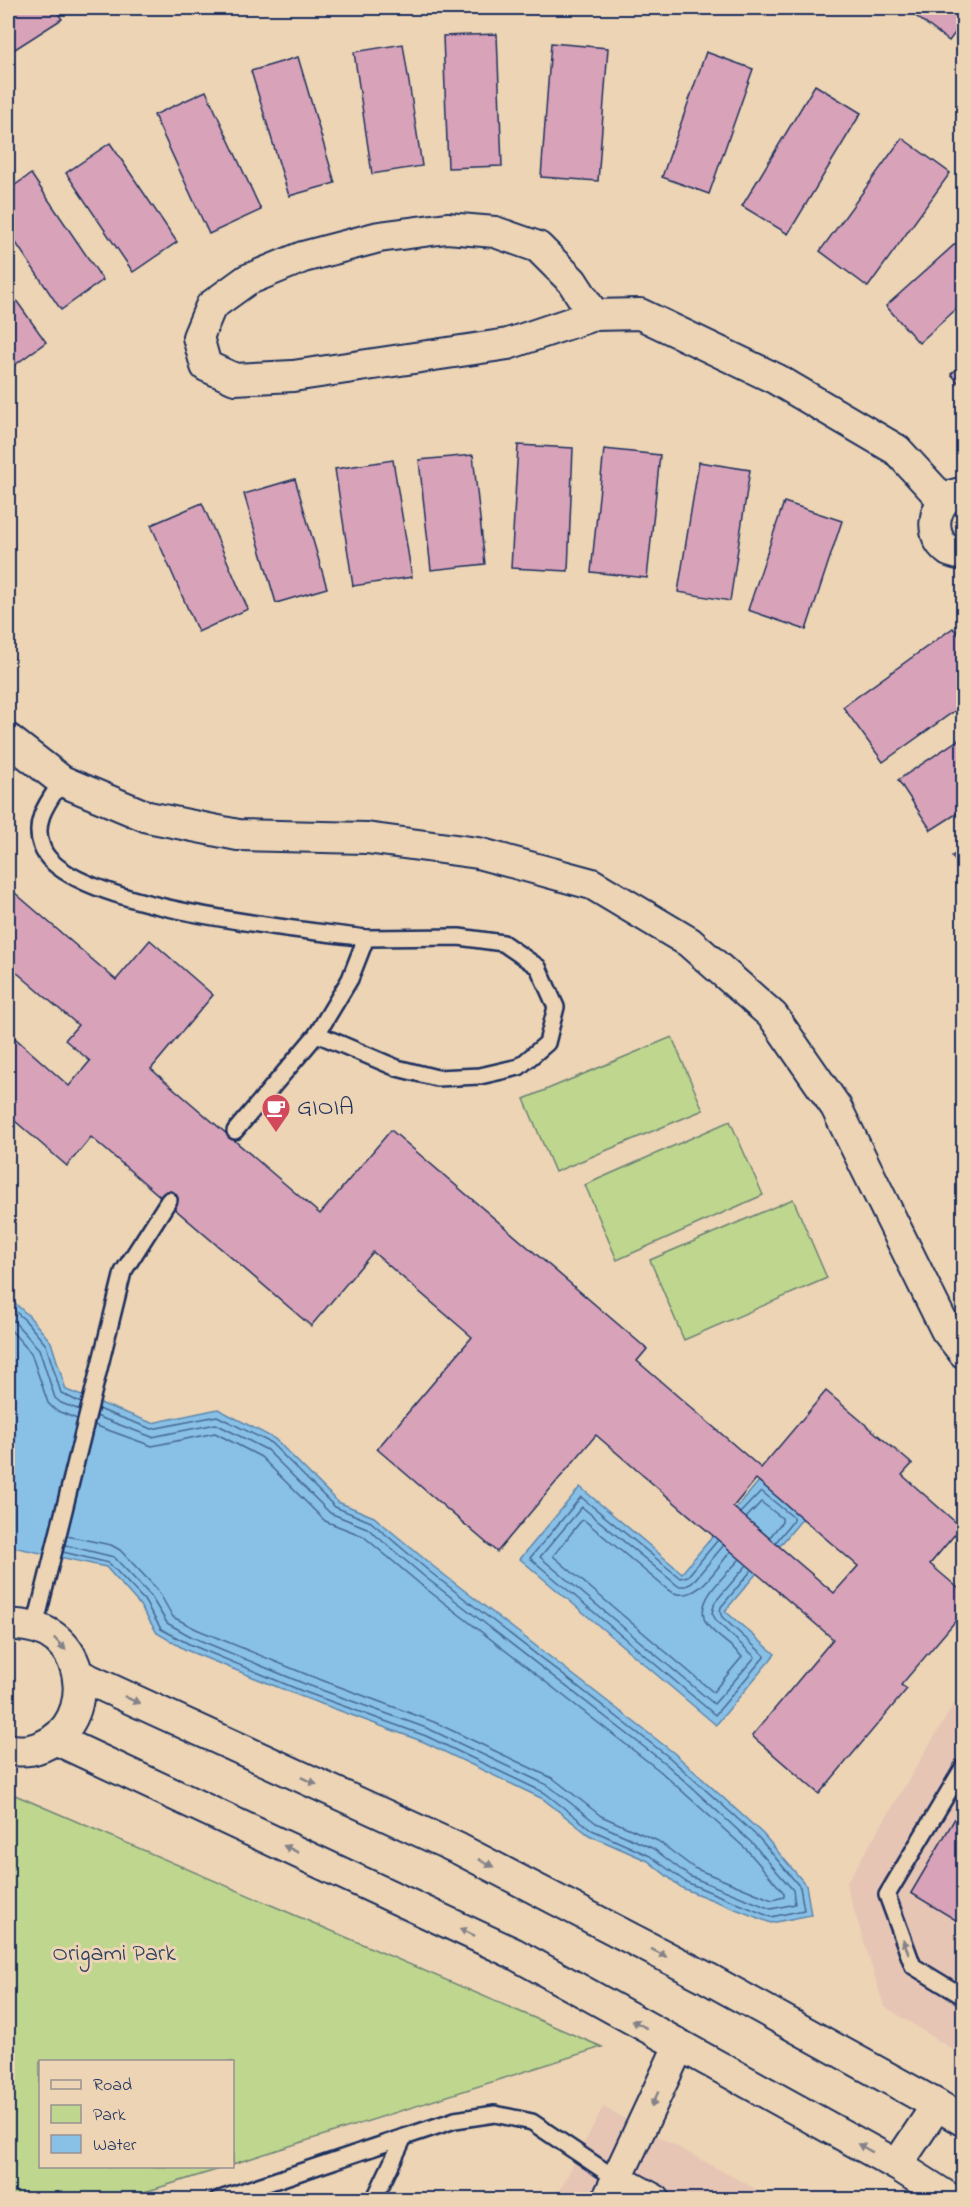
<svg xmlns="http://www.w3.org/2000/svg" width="971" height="2207" font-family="'Indie Flower',sans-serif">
  <rect width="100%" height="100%" fill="#ecd4b4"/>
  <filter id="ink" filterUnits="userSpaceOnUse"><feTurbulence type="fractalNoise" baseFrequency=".0167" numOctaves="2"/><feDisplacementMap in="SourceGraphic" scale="12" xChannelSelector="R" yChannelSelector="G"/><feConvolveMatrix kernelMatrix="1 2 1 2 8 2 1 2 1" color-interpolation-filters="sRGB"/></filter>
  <g filter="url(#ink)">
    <g fill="#e6c5b5">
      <polygon points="963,1689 963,2056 884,2006 846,1884"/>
      <polygon points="603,2107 774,2199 555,2200"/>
    </g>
    <g fill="#bed68d" stroke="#6c8276" stroke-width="1.5">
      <polygon points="672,1037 703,1110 555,1172 524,1099"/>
      <polygon points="730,1121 763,1195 617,1260 585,1185"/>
      <polygon points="793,1199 827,1278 684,1340 650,1260"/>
      <polygon points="8,1792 602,2047 233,2164 232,2062 40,2062 40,2166 226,2167 122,2199 8,2199"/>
    </g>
    <g fill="#88c0e6" stroke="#5c86b0" stroke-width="1.5">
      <polygon points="8,1297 29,1316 51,1342 66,1390 152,1423 218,1409 275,1439 338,1502 374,1517 434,1567 674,1753 763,1834 806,1885 811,1915 771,1923 682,1888 648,1861 589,1835 543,1799 424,1742 300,1696 186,1650 157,1633 139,1604 106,1567 8,1546"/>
      <polygon points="759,1481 803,1518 725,1611 775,1654 716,1725 520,1559 580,1487 682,1573"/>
    </g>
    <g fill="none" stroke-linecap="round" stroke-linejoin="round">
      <g stroke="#476994" stroke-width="1.5">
        <polyline points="8,1305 25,1320 46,1345 61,1393 81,1403"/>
        <polyline points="8,1315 39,1349 55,1398 61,1403 80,1410"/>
        <polyline points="8,1327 31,1353 48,1403 55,1410 77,1419"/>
        <polyline points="741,1512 761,1491 793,1517 793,1521 776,1542"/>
        <polyline points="747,1517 761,1502 782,1518 782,1522 770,1537"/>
        <polyline points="67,1536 111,1545 120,1550 157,1589 173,1617 196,1629 308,1675 434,1722 554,1779 601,1816 658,1841 694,1868 772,1900 784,1897 784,1893 747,1850 660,1771 420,1584 363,1536 325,1521 261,1457 215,1433 152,1446 94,1425"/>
        <polyline points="717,1541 688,1576 680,1578 581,1497 530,1558 715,1715 765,1656 722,1617 720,1612 721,1607 751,1571"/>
        <polyline points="65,1545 114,1557 150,1595 167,1623 192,1637 305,1684 429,1729 549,1786 596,1823 654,1849 689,1876 771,1909 795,1904 793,1890 753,1844 666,1764 425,1577 367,1528 330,1513 267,1450 216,1424 152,1437 96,1416"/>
        <polyline points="723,1546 692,1583 686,1586 678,1586 582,1507 540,1557 714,1704 755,1657 717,1622 712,1613 715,1602 746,1566"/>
        <polyline points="63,1552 109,1563 144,1600 161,1629 189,1644 302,1691 426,1736 545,1793 592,1830 650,1856 686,1882 771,1917 804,1910 800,1887 759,1838 670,1758 430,1572 371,1522 335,1507 271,1443 217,1416 152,1429 98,1409"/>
        <path d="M730,1552C715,1570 695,1607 668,1590L584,1520L581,1521L553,1556L713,1692L742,1657C733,1646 720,1639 710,1628C688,1605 725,1576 739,1560"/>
      </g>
    </g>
    <g fill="#d8a2b8" stroke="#1b2f5e" stroke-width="1.5" fill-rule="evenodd">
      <polygon points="8,8 54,8 62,19 12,51 8,45"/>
      <polygon points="905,8 964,8 964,21 949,41"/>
      <polygon points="497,34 502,166 448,168 443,36"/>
      <polygon points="551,43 608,48 598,181 541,177"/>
      <polygon points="403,44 422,166 372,174 354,52"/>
      <polygon points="706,52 753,69 709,194 662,177"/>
      <polygon points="298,57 335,183 289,196 251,71"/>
      <polygon points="815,85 861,113 788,234 742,206"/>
      <polygon points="206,91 261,210 209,234 154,115"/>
      <polygon points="902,138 950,173 868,287 820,251"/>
      <polygon points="110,143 177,242 133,272 66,173"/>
      <polygon points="31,174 103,280 61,310 8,231 8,190"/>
      <polygon points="964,236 964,302 919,343 886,306"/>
      <polygon points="8,289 46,342 8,370"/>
      <polygon points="964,363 964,389 951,374"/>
      <polygon points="518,445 573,448 568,571 511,568"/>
      <polygon points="604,449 660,455 647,578 591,572"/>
      <polygon points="473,455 485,564 431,570 419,460"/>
      <polygon points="393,460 412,577 353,586 335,469"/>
      <polygon points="699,462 750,470 730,601 678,592"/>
      <polygon points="295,479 327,588 276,603 244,494"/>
      <polygon points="784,502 842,521 806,630 748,610"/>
      <polygon points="202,503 248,609 198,632 151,525"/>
      <polygon points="953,628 964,642 964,704 883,762 843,707"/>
      <polygon points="964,736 964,809 931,830 898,780"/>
      <polygon points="964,849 964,875 952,856"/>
      <path d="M8,887L116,980L150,940L213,995L151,1069L320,1214L391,1130L647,1349L637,1361L761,1468L826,1391L912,1464L902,1475L961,1527L930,1564L964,1593V1611L901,1685L907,1689L819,1794L752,1736L833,1639L596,1435L497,1552L377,1449L472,1337L373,1252L311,1326L91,1137L67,1166L8,1115V1032L69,1086L90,1061L65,1040L78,1025L8,965ZM756,1479L858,1566L834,1593L733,1507Z"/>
      <polygon points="964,1803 964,1925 911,1893"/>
    </g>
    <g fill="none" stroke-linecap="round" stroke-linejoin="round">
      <g stroke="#1b2f5e" stroke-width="20">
        <g id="service">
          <path d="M62,781C48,802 32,821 42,847C63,908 305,930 366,938L350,979L317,1034L235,1131"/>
          <polyline points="317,1034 397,1068 437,1078 480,1076 519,1067 547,1043 556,1007 538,967 503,943 459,937 366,938"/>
          <polyline points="35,1627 123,1272 169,1200"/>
          <polyline points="964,1766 887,1895 913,1966 964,1997"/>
          <polyline points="217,2200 455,2120 495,2114 532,2122 618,2180"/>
          <polyline points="374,2200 404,2137"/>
        </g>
      </g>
      <g stroke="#1b2f5e" stroke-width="34">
        <g id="minor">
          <polyline points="594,315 572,281 538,247 495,232 447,228 379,237 303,257 247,280 211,306 198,337 206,366 235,379 293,376 508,344 594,315 640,314 776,379 897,450 943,500"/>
          <path d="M964,493C934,493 925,535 949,551C953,553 959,554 964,555"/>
          <polyline points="8,739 62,781 148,817 238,835 366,838 478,853 592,884 689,942 773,1016 836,1107 946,1330 964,1353"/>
          <path d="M8,1625C14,1624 19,1625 26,1626C94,1635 97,1736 30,1750C23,1751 15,1750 8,1750"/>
          <polyline points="79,1675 459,1849 707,1978 937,2105 964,2121"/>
          <polyline points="55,1739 513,1953 897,2165 952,2200"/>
          <polyline points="897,2165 937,2105"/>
          <polyline points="618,2180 655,2200"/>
          <polyline points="607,2200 679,2046"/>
        </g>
      </g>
      <use href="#service" stroke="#ecd4b4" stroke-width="15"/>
      <use href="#minor" stroke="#ecd4b4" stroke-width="30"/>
    </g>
    <defs><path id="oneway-solid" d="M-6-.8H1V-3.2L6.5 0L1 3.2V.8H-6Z" transform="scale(1.5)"/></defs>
    <g fill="#848289">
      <use href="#oneway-solid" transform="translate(60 1644) rotate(46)"/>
      <use href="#oneway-solid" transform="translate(132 1700) rotate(25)"/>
      <use href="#oneway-solid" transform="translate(309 1781) rotate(25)"/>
      <use href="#oneway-solid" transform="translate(291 1849) rotate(-155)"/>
      <use href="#oneway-solid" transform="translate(486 1863) rotate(27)"/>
      <use href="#oneway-solid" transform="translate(467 1932) rotate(-155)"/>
      <use href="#oneway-solid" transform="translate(906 1947) rotate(-110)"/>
      <use href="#oneway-solid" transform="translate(659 1953) rotate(27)"/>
      <use href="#oneway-solid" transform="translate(639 2024) rotate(-151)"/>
      <use href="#oneway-solid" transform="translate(655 2099) rotate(115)"/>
      <use href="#oneway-solid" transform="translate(865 2148) rotate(-151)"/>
    </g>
  </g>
  <defs>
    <g id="cafe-pin" transform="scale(1.5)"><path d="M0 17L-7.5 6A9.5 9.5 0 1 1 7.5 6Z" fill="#d1495b" stroke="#ecd4b4"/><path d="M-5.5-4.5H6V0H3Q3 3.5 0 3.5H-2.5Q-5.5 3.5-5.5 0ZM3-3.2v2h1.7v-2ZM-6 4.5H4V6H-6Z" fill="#fff"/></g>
  </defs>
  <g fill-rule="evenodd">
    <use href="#cafe-pin" x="276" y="1108"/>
  </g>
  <g text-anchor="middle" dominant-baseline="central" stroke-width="6" stroke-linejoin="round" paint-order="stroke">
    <g font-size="24" fill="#1b2f5e" stroke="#ecd4b4" text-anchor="start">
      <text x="297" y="1108">GIOIA</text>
    </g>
    <g font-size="24" fill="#2b4063" stroke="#ecd4b4">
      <text x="114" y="1954">Origami Park</text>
    </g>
  </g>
  <rect width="971" height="2207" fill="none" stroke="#ecd4b4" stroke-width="30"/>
  <rect x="15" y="15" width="941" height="2177" fill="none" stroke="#1b2f5e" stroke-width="2" filter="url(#ink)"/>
  <rect x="39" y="2060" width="195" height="108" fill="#ecd4b4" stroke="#989292" stroke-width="1.5"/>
  <rect x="51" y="2080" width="30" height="9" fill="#ecd4b4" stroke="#989292" stroke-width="1.5"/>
  <text x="93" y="2090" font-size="18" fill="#1b2f5e">Road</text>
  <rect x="51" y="2105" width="30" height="18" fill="#bed68d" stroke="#989292" stroke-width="1.5"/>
  <text x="93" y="2120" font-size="18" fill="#1b2f5e">Park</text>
  <rect x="51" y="2135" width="30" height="18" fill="#88c0e6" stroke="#989292" stroke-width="1.5"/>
  <text x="93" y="2150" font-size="18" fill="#1b2f5e">Water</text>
</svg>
